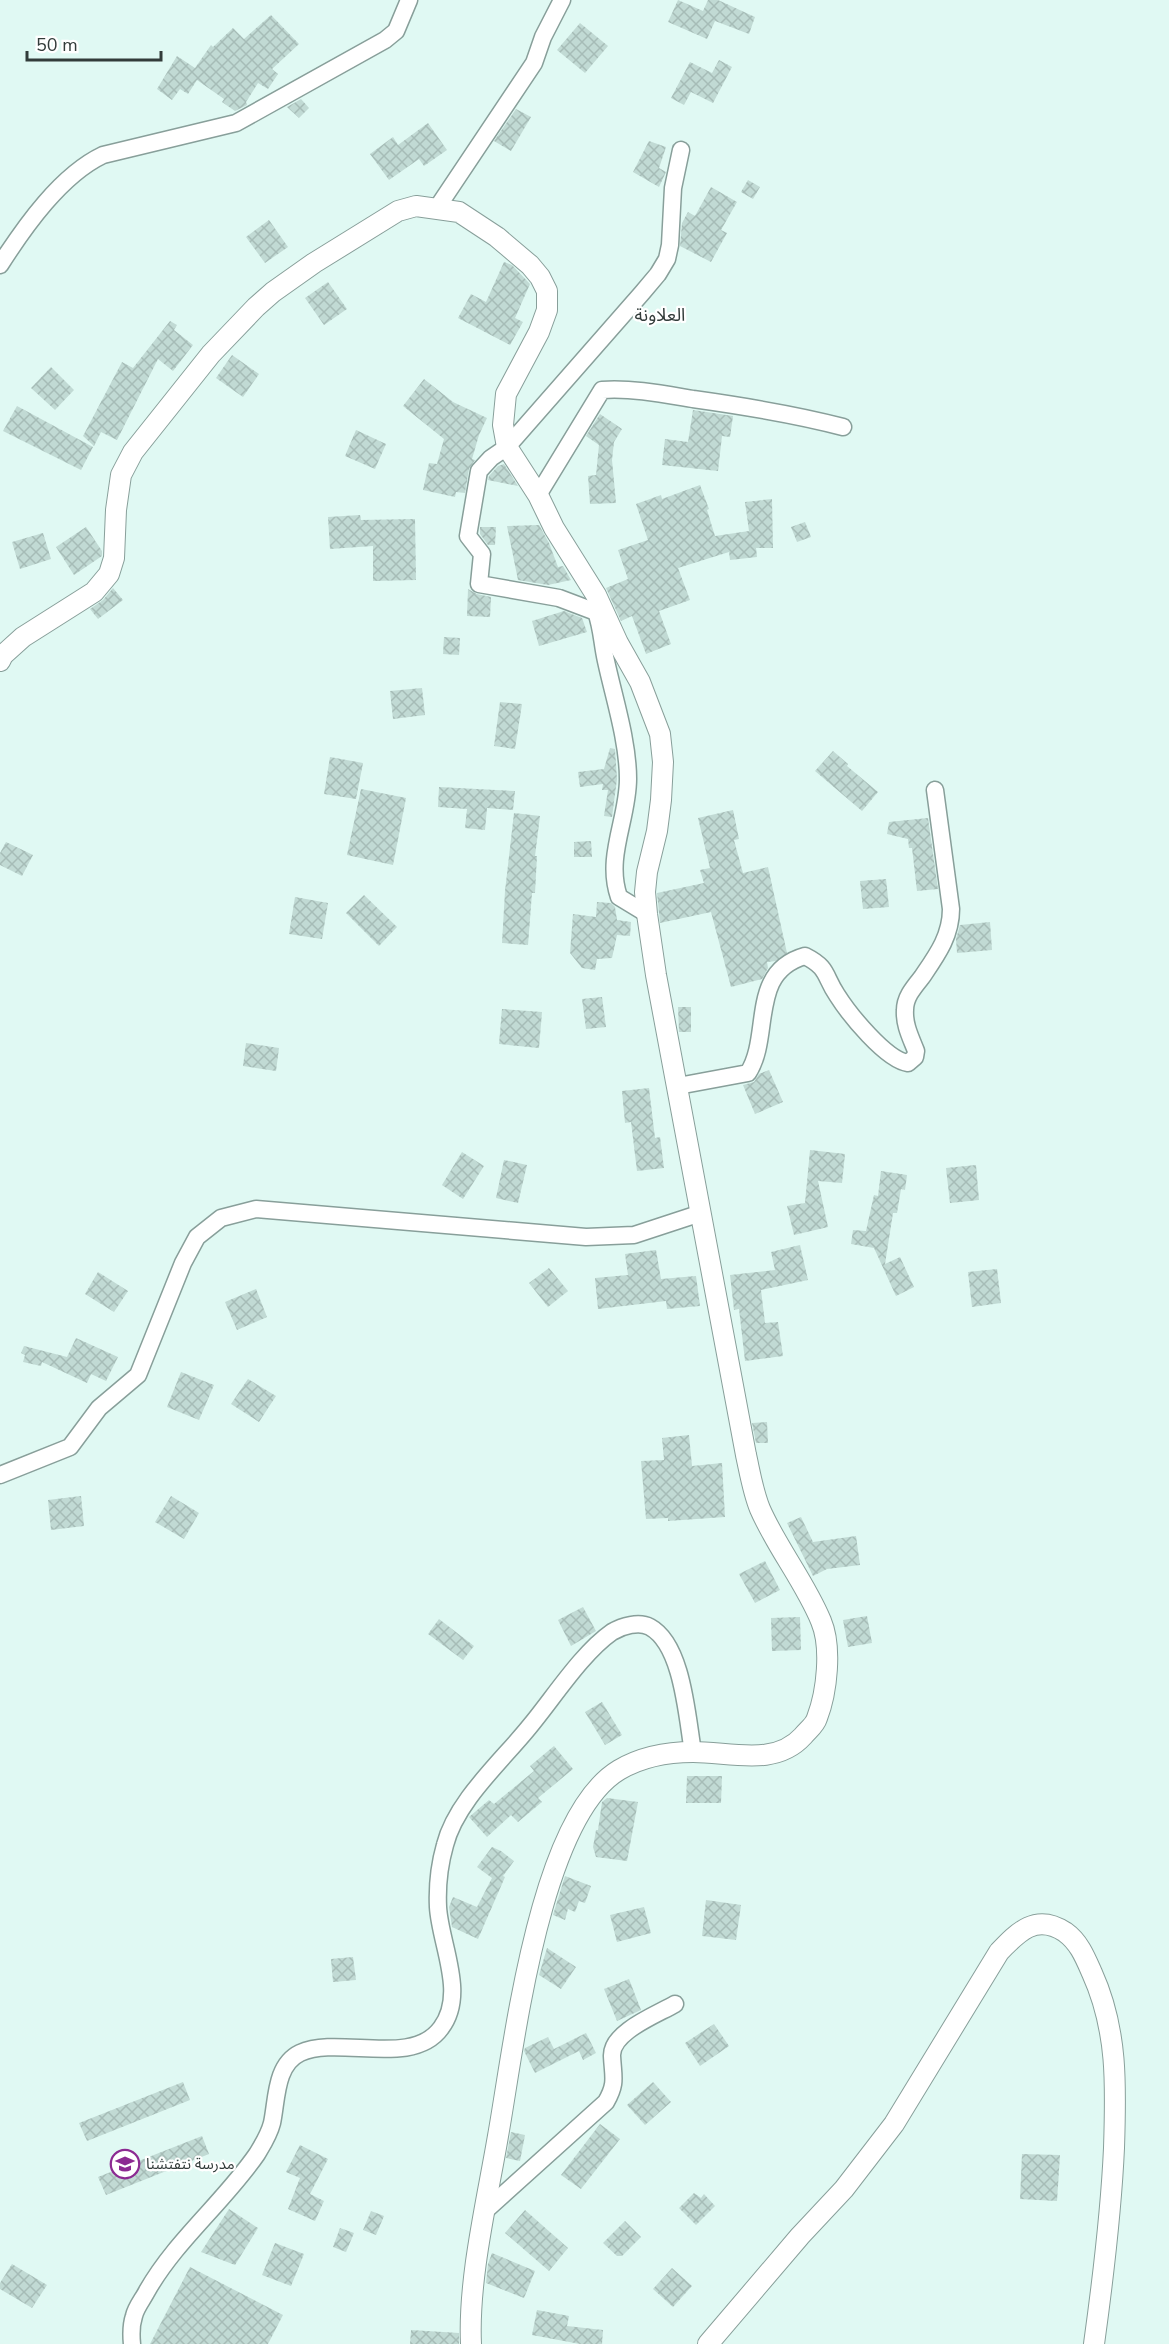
<svg xmlns="http://www.w3.org/2000/svg" width="1169" height="2344" font-family="'Nunito Sans','Noto Sans Arabic',sans-serif">
  <defs>
    <pattern id="building-cross-hatch" width="8" height="8" patternUnits="userSpaceOnUse" patternTransform="scale(1.5)"><rect width="8" height="8" fill="#c1dad4"/><path d="M0 0l8 8M0 8l8-8" fill="none" stroke="#a6bcb7"/></pattern>
  </defs>
  <rect width="100%" height="100%" fill="#e0f9f3"/>
  <g fill="url(#building-cross-hatch)">
    <polygon points="678,0 703,11 708,0 718,0 755,17 749,34 715,21 707,39 668,22"/>
    <polygon points="271,15 299,44 272,69 278,74 268,89 258,83 246,102 247,105 235,111 222,102 224,99 197,80 188,94 180,89 172,100 157,89 177,56 195,68 211,45 213,47 233,28 244,39"/>
    <polygon points="580,23 608,46 585,73 557,50"/>
    <polygon points="719,60 732,67 713,103 691,92 684,105 671,98 690,62 712,73"/>
    <polygon points="301,99 309,108 299,118 287,107"/>
    <polygon points="516,109 531,117 511,151 494,141"/>
    <polygon points="428,123 447,150 424,166 419,159 389,180 370,154 393,137 398,145"/>
    <polygon points="649,141 666,147 659,168 666,172 659,187 633,172"/>
    <polygon points="748,180 760,187 753,199 741,192"/>
    <polygon points="711,187 737,202 721,230 727,233 711,262 680,246 682,223 688,212 695,216"/>
    <polygon points="269,220 288,247 265,263 246,237"/>
    <polygon points="504,262 512,265 530,284 515,318 523,322 510,345 458,318 471,294 486,302"/>
    <polygon points="328,282 347,309 324,325 305,298"/>
    <polygon points="170,321 177,325 174,330 193,345 173,371 158,359 117,440 101,432 94,446 83,436 122,362 133,368"/>
    <polygon points="232,355 259,374 243,397 216,378"/>
    <polygon points="51,367 74,390 55,410 31,388"/>
    <polygon points="424,379 453,402 487,418 479,435 472,459 475,460 469,469 465,493 456,492 455,497 423,490 429,463 437,464 444,439 403,406"/>
    <polygon points="17,406 93,447 81,470 3,431"/>
    <polygon points="693,410 733,416 730,437 722,436 718,471 662,465 665,439 688,442"/>
    <polygon points="600,414 622,429 614,442 612,460 616,503 590,504 588,476 596,475 599,445 586,436"/>
    <polygon points="356,430 386,444 375,469 345,456"/>
    <polygon points="504,464 518,486 488,480 489,476 498,466"/>
    <polygon points="700,485 709,509 707,510 715,536 749,531 745,502 772,499 773,548 756,548 757,557 730,560 729,552 678,568 690,600 659,611 671,644 646,654 632,616 621,621 606,588 628,579 618,550 648,540 636,504 661,495 662,499"/>
    <polygon points="360,515 361,520 415,519 416,580 373,581 373,546 330,549 328,517"/>
    <polygon points="805,522 811,537 797,542 791,527"/>
    <polygon points="539,525 549,543 558,567 563,566 571,580 548,585 518,580 507,526"/>
    <polygon points="86,527 102,551 102,556 74,575 56,547"/>
    <polygon points="480,527 496,527 495,545 488,545 480,534"/>
    <polygon points="43,533 51,559 20,569 12,542"/>
    <polygon points="113,588 123,600 98,619 90,609 103,600"/>
    <polygon points="468,589 477,594 491,597 490,617 467,616"/>
    <polygon points="564,611 582,618 587,632 539,646 532,621"/>
    <polygon points="444,637 460,638 459,655 443,654"/>
    <polygon points="422,688 425,715 393,719 390,691"/>
    <polygon points="500,702 522,704 515,749 494,746"/>
    <polygon points="610,748 615,749 617,779 612,817 604,816 608,790 602,790 603,784 580,787 578,772 604,769"/>
    <polygon points="833,751 848,764 847,766 878,792 862,811 815,771"/>
    <polygon points="330,757 363,763 356,799 324,794"/>
    <polygon points="439,787 515,791 513,810 487,808 485,830 465,828 467,809 438,807"/>
    <polygon points="361,789 406,798 393,865 347,855"/>
    <polygon points="733,810 739,839 734,840 743,873 768,867 787,953 776,961 767,962 768,968 762,979 731,987 711,912 660,923 657,893 704,883 700,870 710,868 698,818"/>
    <polygon points="514,813 540,816 535,856 537,856 535,893 532,893 528,945 502,943 505,891"/>
    <polygon points="928,818 938,889 917,891 912,848 909,848 908,839 887,834 889,822"/>
    <polygon points="591,841 592,857 574,857 574,842"/>
    <polygon points="6,842 33,855 22,876 0,865 0,853"/>
    <polygon points="886,879 889,907 863,909 860,881"/>
    <polygon points="364,895 397,927 379,946 346,913"/>
    <polygon points="295,897 328,903 322,939 289,934"/>
    <polygon points="597,902 611,903 615,907 617,920 631,922 630,936 617,935 612,958 597,959 595,970 582,968 570,953 573,914 596,917"/>
    <polygon points="990,922 992,950 957,953 956,939 960,925"/>
    <polygon points="602,997 606,1027 586,1029 582,999"/>
    <polygon points="678,1007 691,1007 691,1032 679,1032"/>
    <polygon points="502,1009 542,1012 539,1048 499,1044"/>
    <polygon points="246,1043 279,1048 276,1071 243,1066"/>
    <polygon points="769,1070 783,1102 755,1114 743,1085 754,1082 759,1074"/>
    <polygon points="649,1088 655,1138 660,1137 664,1168 637,1171 631,1122 625,1123 622,1091"/>
    <polygon points="810,1150 845,1154 842,1183 818,1181 828,1227 794,1235 787,1206 805,1203"/>
    <polygon points="462,1152 484,1166 463,1199 442,1185"/>
    <polygon points="504,1160 527,1165 518,1203 496,1198"/>
    <polygon points="976,1165 979,1200 950,1203 946,1168"/>
    <polygon points="881,1171 907,1175 905,1190 901,1189 897,1213 893,1213 885,1264 900,1257 914,1287 896,1296 874,1248 851,1244 853,1230 866,1231 874,1195 878,1196"/>
    <polygon points="800,1245 808,1280 761,1290 765,1323 778,1322 783,1356 745,1361 739,1309 734,1310 730,1275 775,1270 771,1252"/>
    <polygon points="656,1250 661,1279 696,1276 700,1306 667,1309 666,1301 598,1309 595,1278 628,1275 625,1254"/>
    <polygon points="549,1268 568,1291 548,1307 529,1283"/>
    <polygon points="997,1269 1001,1303 972,1307 968,1272"/>
    <polygon points="98,1272 128,1291 114,1312 85,1294"/>
    <polygon points="256,1289 267,1317 237,1330 225,1302"/>
    <polygon points="76,1338 118,1357 106,1381 91,1374 87,1383 42,1362 41,1366 23,1362 25,1355 21,1353 24,1346 67,1357"/>
    <polygon points="181,1372 214,1385 199,1420 167,1407"/>
    <polygon points="248,1379 276,1396 259,1422 231,1404"/>
    <polygon points="767,1422 768,1443 756,1443 752,1423"/>
    <polygon points="689,1435 692,1466 722,1463 725,1517 668,1521 668,1518 646,1519 641,1461 664,1460 662,1438"/>
    <polygon points="81,1496 84,1526 51,1530 48,1500"/>
    <polygon points="171,1496 199,1513 184,1539 155,1522"/>
    <polygon points="801,1517 813,1542 856,1536 860,1565 827,1569 813,1576 787,1523"/>
    <polygon points="765,1561 780,1590 755,1603 739,1574"/>
    <polygon points="583,1607 596,1631 571,1646 558,1620"/>
    <polygon points="867,1616 872,1643 848,1647 843,1620"/>
    <polygon points="800,1617 801,1650 772,1651 771,1618"/>
    <polygon points="439,1619 474,1646 463,1660 428,1634"/>
    <polygon points="602,1702 622,1735 605,1745 585,1712"/>
    <polygon points="554,1746 573,1769 538,1798 542,1802 518,1822 511,1815 487,1837 469,1817 489,1800 494,1804 534,1771 530,1766"/>
    <polygon points="687,1776 722,1776 721,1803 686,1803"/>
    <polygon points="607,1798 638,1802 627,1861 596,1857 593,1847 596,1830 598,1830 602,1802"/>
    <polygon points="492,1847 501,1851 514,1861 503,1876 505,1877 478,1939 452,1927 449,1907 453,1897 477,1907 492,1878 477,1867"/>
    <polygon points="565,1876 591,1886 585,1903 579,1901 575,1912 568,1909 565,1920 553,1915"/>
    <polygon points="706,1900 741,1905 736,1940 702,1936"/>
    <polygon points="644,1907 651,1933 617,1942 610,1915"/>
    <polygon points="547,1948 576,1967 561,1989 539,1975"/>
    <polygon points="353,1957 356,1980 333,1982 331,1959"/>
    <polygon points="629,1979 641,2010 617,2021 604,1989"/>
    <polygon points="714,2024 729,2046 700,2066 685,2043"/>
    <polygon points="586,2033 596,2053 583,2060 579,2051 535,2073 524,2051 525,2048 548,2037 554,2049"/>
    <polygon points="183,2082 190,2100 87,2141 79,2123"/>
    <polygon points="653,2082 671,2102 645,2125 627,2105"/>
    <polygon points="600,2124 620,2139 581,2189 561,2175"/>
    <polygon points="511,2132 525,2135 520,2161 506,2158"/>
    <polygon points="202,2136 209,2154 106,2195 98,2177"/>
    <polygon points="300,2145 328,2159 310,2194 324,2201 315,2221 288,2209 300,2178 286,2172"/>
    <polygon points="1022,2154 1060,2155 1057,2201 1020,2199"/>
    <polygon points="694,2193 701,2198 704,2194 715,2206 696,2225 679,2208"/>
    <polygon points="229,2209 258,2228 235,2265 201,2252"/>
    <polygon points="525,2210 568,2248 549,2271 505,2233"/>
    <polygon points="371,2211 384,2216 376,2235 363,2230"/>
    <polygon points="625,2221 641,2237 622,2256 617,2256 603,2243"/>
    <polygon points="340,2228 354,2233 346,2252 333,2247"/>
    <polygon points="275,2243 304,2254 291,2286 262,2275"/>
    <polygon points="492,2253 535,2271 524,2298 486,2283 488,2264"/>
    <polygon points="12,2264 47,2285 32,2308 0,2289 0,2283"/>
    <polygon points="190,2267 283,2315 268,2344 150,2344"/>
    <polygon points="672,2268 692,2286 673,2307 653,2289"/>
    <polygon points="537,2310 569,2316 567,2326 603,2330 602,2344 580,2344 532,2335"/>
    <polygon points="411,2330 459,2333 459,2344 410,2344"/>
  </g>
  <g fill="none" stroke-linecap="round" stroke-linejoin="round">
    <g stroke="#889f9a" stroke-width="19">
      <g id="minor">
        <polyline points="437,208 534,63 543,37 562,0"/>
        <path d="M0,265C25,226 61,175 103,155L236,123L385,40L396,31L409,0"/>
        <path d="M538,495L602,390C633,388 663,394 693,399C743,406 794,414 843,427"/>
        <path d="M647,914L619,897C605,857 628,819 628,779C628,741 614,698 606,661C602,644 602,628 596,612L559,598L479,584L482,554L468,536L479,471L491,458L507,447L642,293L658,274L667,259L670,245L673,188L681,150"/>
        <path d="M678,1086L748,1073C772,1036 748,972 805,956C829,968 824,976 837,995C849,1014 886,1060 908,1063L915,1057L916,1051C911,1038 904,1025 905,1010C905,997 914,987 922,977C937,955 951,936 951,909L935,790"/>
        <polyline points="0,1475 70,1447 99,1408 138,1375 183,1263 197,1237 221,1218 256,1209 586,1237 634,1235 701,1213"/>
        <path d="M485,2211L606,2102C617,2083 613,2077 612,2056C611,2032 656,2015 675,2004"/>
        <path d="M132,2344C131,2334 131,2325 134,2316C136,2307 143,2299 147,2291C176,2240 224,2202 257,2154C263,2144 269,2135 272,2123C277,2100 275,2065 300,2053C339,2035 412,2068 441,2028C467,1994 440,1944 438,1907C437,1885 439,1866 445,1845C456,1801 502,1761 530,1726C554,1697 582,1653 612,1632C622,1626 639,1621 650,1627C683,1645 687,1718 693,1752"/>
      </g>
    </g>
    <g stroke="#889f9a" stroke-width="22">
      <g id="tertiary">
        <path d="M0,661L3,655L23,637L94,592L109,574L114,558L116,510L121,475L133,452L211,354L256,307L273,292L314,263L398,211L416,206L459,212L497,237L530,265L540,277L547,291V310L539,332L506,394L503,425L507,447L538,495L554,528L596,595L618,643L640,682L660,734L663,762L661,800L657,831L647,872L645,892L647,914L656,975L746,1455C750,1473 753,1492 760,1509C777,1548 805,1582 821,1621C832,1647 827,1692 817,1718C815,1725 808,1730 803,1736C775,1767 731,1752 693,1752C668,1752 641,1757 619,1770C539,1818 514,2047 498,2136C487,2201 468,2279 471,2344"/>
        <path d="M708,2344L800,2236L844,2189L894,2124L999,1952C1018,1932 1036,1913 1065,1932C1079,1942 1085,1957 1092,1973C1118,2030 1116,2087 1114,2148C1111,2214 1103,2279 1094,2344"/>
      </g>
    </g>
    <use href="#minor" stroke="#fff" stroke-width="16"/>
    <use href="#tertiary" stroke="#fff" stroke-width="20"/>
  </g>
  <defs>
    <g id="school-ring" transform="scale(1.5)"><circle r="9.5" fill="#fff" stroke="#8c2a92" stroke-width="1.5"/><path d="M0-5L7-2L0 1L-7-2ZM-4 1L0 2.5L4 1V4Q0 6-4 4Z" fill="#8c2a92"/></g>
  </defs>
  <g fill-rule="evenodd">
    <use href="#school-ring" x="125" y="2164"/>
  </g>
  <g text-anchor="middle" dominant-baseline="central" stroke-width="4.5" stroke-linejoin="round" paint-order="stroke">
    <g font-size="15" fill="#323c3a" stroke="#fff" text-anchor="start">
      <text x="146" y="2164">مدرسة نتفتشنا</text>
    </g>
    <g font-size="18" fill="#323c3a" stroke="#fff">
      <text x="660" y="315">العلاونة</text>
    </g>
  </g>
  <path d="M27 51v9h134v-9" fill="none" stroke="#323c3a" stroke-width="3"/>
  <text x="36" y="51" font-size="18" fill="#323c3a" stroke="#ffffff" stroke-width="4.5" paint-order="stroke">50 m</text>
</svg>
